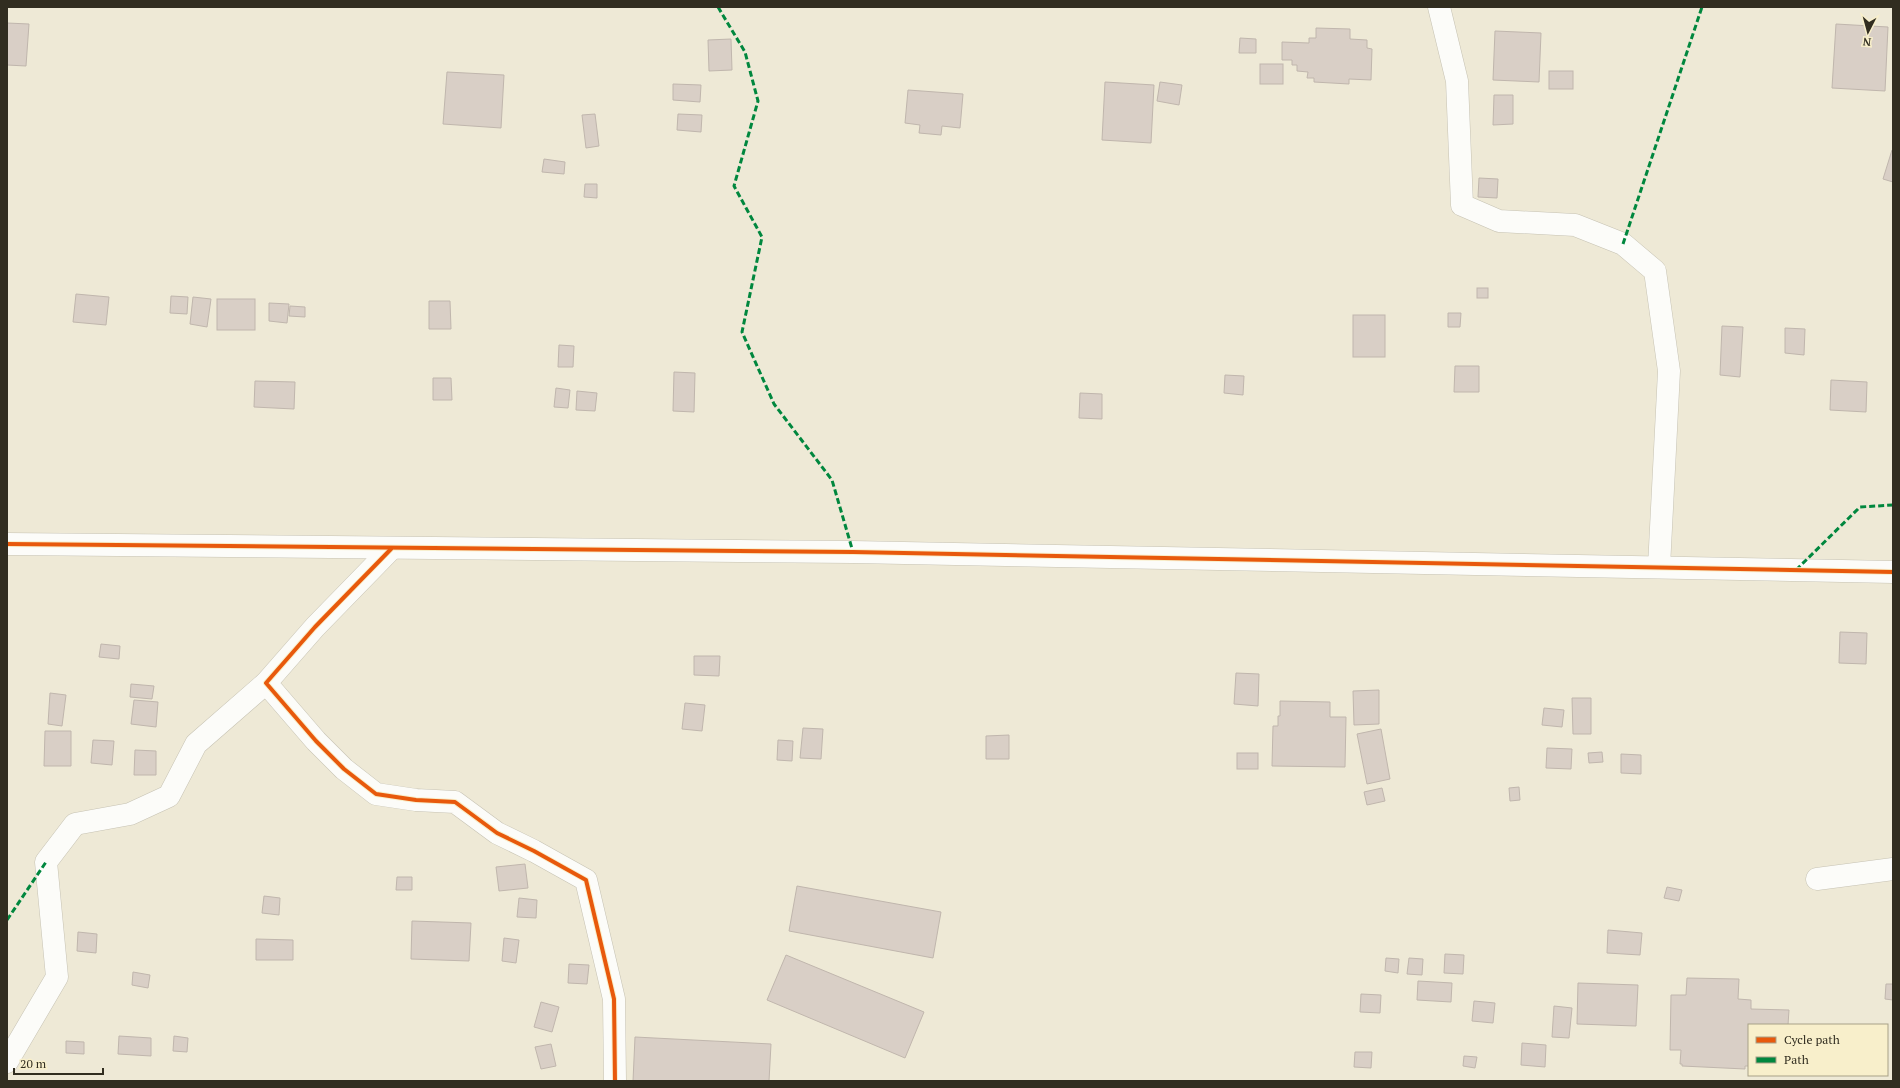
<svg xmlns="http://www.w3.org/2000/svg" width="1900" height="1088" font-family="'PT Serif',serif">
  <rect width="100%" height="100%" fill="#eee9d6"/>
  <g fill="#d9cfc6" stroke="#c0b6ad">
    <polygon points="7,23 29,24 26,66 7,65"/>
    <polygon points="1836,24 1888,27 1885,91 1832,88"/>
    <polygon points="1316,28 1350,29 1350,39 1367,40 1367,48 1372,49 1371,80 1349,79 1349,84 1314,82 1314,78 1307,78 1308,72 1297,71 1297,65 1292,65 1292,60 1282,60 1282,42 1309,43 1309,38 1316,38"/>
    <polygon points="1495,31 1541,33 1539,82 1493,80"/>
    <polygon points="1240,38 1256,39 1256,53 1239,53"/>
    <polygon points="731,39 732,70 709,71 708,40"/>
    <rect x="1260" y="64" width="23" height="20"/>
    <rect x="1549" y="71" width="24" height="18"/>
    <polygon points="447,72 504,75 501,128 443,124"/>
    <polygon points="1105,82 1154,85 1151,143 1102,140"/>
    <polygon points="1160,82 1182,85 1179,105 1157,101"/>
    <polygon points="673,84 701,85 700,102 673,100"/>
    <polygon points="908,90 963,94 960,128 942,126 941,135 919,133 920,125 905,123"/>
    <polygon points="1494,95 1513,95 1513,124 1493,125"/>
    <polygon points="595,114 599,146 586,148 582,115"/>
    <polygon points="678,114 702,115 701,132 677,130"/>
    <polygon points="1892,150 1893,150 1893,182 1883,179"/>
    <polygon points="544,159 565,162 564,174 542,172"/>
    <polygon points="1479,178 1498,179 1497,198 1478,197"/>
    <polygon points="585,184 597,184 597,198 584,197"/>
    <rect x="1477" y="288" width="11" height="10"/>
    <polygon points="76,294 109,297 106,325 73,322"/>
    <polygon points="171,296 188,297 187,314 170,313"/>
    <polygon points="193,297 211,299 207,327 190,324"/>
    <rect x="217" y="299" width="38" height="31"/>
    <polygon points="429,301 450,301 451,329 429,329"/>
    <polygon points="269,303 289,304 287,323 269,321"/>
    <polygon points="290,306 305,307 305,317 289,316"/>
    <polygon points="1448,313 1461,313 1460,327 1448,327"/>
    <rect x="1353" y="315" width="32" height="42"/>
    <polygon points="1722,326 1743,327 1740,377 1720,375"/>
    <polygon points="1785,328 1805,329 1804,355 1785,353"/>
    <polygon points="559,345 574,346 573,367 558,367"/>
    <polygon points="1455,366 1479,366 1479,392 1454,392"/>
    <polygon points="674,372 695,373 694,412 673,411"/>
    <polygon points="1225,375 1244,376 1243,395 1224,393"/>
    <polygon points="433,378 451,378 452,400 433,400"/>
    <polygon points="1831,380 1867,382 1866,412 1830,410"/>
    <polygon points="255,381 295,382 294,409 254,407"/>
    <polygon points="556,388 570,390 568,408 554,407"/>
    <polygon points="577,391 597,393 595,411 576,410"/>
    <polygon points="1080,393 1102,394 1102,419 1079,418"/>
    <polygon points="1840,632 1867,633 1866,664 1839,663"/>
    <polygon points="101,644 120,646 119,659 99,657"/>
    <polygon points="694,656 720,656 719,676 694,675"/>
    <polygon points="1236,673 1259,674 1258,706 1234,704"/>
    <polygon points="131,684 154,686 152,699 130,697"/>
    <polygon points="1379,690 1379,724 1354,725 1353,691"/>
    <polygon points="50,693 66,695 62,726 48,724"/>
    <polygon points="1572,698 1591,698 1591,734 1573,734"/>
    <polygon points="134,700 158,702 156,727 131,724"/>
    <polygon points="1280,701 1330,702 1330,717 1346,717 1345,767 1272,766 1273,726 1278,726 1278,716 1280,716"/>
    <polygon points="685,703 705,705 702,731 682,729"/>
    <polygon points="1544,708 1564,710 1562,727 1542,725"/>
    <polygon points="803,728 823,729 821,759 800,758"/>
    <polygon points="1381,729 1390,779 1367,784 1357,734"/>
    <polygon points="45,731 71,731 71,766 44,766"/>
    <polygon points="1009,735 1009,759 986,759 986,736"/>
    <polygon points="93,740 114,741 112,765 91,763"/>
    <polygon points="778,740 793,741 792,761 777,760"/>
    <polygon points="1547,748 1572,749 1571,769 1546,768"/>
    <polygon points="135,750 156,751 156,775 134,775"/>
    <polygon points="1602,752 1603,762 1589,763 1588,753"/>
    <rect x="1237" y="753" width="21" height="16"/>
    <polygon points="1621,754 1641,755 1641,774 1621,773"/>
    <polygon points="1519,787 1520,800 1510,801 1509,788"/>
    <polygon points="1382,788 1385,801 1367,805 1364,792"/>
    <polygon points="525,864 528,888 499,891 496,867"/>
    <polygon points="397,877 412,877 412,890 396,890"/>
    <polygon points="797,886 941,912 933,958 789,931"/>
    <polygon points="1667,887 1682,890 1679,901 1664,898"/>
    <polygon points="264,896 280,898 279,915 262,913"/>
    <polygon points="519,898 537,900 536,918 517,917"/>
    <polygon points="412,921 471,923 469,961 411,959"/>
    <polygon points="1608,930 1642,933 1640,955 1607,953"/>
    <polygon points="78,932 97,934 96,953 77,951"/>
    <polygon points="504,938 519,940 516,963 502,961"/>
    <polygon points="256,939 293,940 293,960 256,960"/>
    <polygon points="1445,954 1464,955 1463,974 1444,973"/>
    <polygon points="786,955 924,1012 905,1058 767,1000"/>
    <polygon points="1386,958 1399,959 1398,973 1385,971"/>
    <polygon points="1409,958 1423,959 1422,975 1407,974"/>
    <polygon points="569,964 589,965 587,984 568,983"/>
    <polygon points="133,972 150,975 148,988 132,985"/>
    <polygon points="1687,978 1739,979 1738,999 1751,1000 1751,1009 1789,1010 1788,1025 1749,1025 1749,1066 1745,1066 1745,1069 1682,1066 1682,1064 1680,1064 1681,1050 1670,1050 1671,995 1686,995"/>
    <polygon points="1418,981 1452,983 1451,1002 1417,1000"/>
    <polygon points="1578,983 1638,985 1636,1026 1577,1024"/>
    <polygon points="1886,984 1893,984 1893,1000 1885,999"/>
    <polygon points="1361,994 1381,995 1380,1013 1360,1012"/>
    <polygon points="1474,1001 1495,1003 1493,1023 1472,1021"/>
    <polygon points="541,1002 559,1007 552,1032 534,1027"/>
    <polygon points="1554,1006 1572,1008 1569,1038 1552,1037"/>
    <polygon points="119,1036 151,1038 151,1056 118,1054"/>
    <polygon points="174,1036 188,1038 187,1052 173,1051"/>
    <polygon points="635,1037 771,1044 769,1081 633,1081"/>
    <polygon points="66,1041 84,1042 84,1054 66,1053"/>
    <polygon points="1522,1043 1546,1045 1545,1067 1521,1065"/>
    <polygon points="551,1044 556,1066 541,1069 535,1047"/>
    <polygon points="1355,1052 1372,1052 1371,1068 1354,1067"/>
    <polygon points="1464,1056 1477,1057 1475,1068 1463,1066"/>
  </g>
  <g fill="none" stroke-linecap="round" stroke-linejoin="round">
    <g stroke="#c6c2b3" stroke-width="23">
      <g id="minor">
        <polyline points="1439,7 1457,81 1462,205 1499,221 1575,225 1623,244 1655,271 1669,371 1659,567"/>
        <polyline points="391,549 315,627 266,683 316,741 344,769 376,794 416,800 455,802 497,833 534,851 586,880 614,999 615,1081"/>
        <polyline points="1817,879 1893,869"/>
        <polyline points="7,1062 57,977 46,862 75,824 130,814 169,796 196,744 266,683"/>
      </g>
    </g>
    <g stroke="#c6c2b3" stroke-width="23">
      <polyline id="tertiary" points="7,544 853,552 1893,572"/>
    </g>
    <use href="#minor" stroke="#fcfcf9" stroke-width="22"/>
    <use href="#tertiary" stroke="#fcfcf9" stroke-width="22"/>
    <g stroke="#00873e" stroke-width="3" stroke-dasharray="6 3" stroke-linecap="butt">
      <polyline points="718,7 745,52 758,101 734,186 762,237 742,332 774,404 832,480 853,552"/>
      <polyline points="1623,244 1702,7"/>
      <polyline points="1796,570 1860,507 1893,505"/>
      <polyline points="7,920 46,862"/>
    </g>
    <g stroke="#f8efcb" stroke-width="6">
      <g id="cycleway">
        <polyline points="7,544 853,552 1893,572"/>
        <polyline points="391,549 315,627 266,683 316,741 344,769 376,794 416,800 455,802 497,833 534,851 586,880 614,999 615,1081"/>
      </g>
    </g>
    <use href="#cycleway" stroke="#e8590c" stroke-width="4"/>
  </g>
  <rect width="1900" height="1088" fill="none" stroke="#312d20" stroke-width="16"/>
  <rect x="1748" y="1024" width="140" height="52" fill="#f8efcb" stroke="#a8a187"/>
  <rect x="1756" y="1037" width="20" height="6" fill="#e8590c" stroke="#a8a187"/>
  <text x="1784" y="1044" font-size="12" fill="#312d20">Cycle path</text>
  <rect x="1756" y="1057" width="20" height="6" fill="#00873e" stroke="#a8a187"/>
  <text x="1784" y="1064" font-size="12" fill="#312d20">Path</text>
  <g transform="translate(1868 32) rotate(186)" stroke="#f8efcb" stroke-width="3" paint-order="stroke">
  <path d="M0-3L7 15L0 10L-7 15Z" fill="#312d20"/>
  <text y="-6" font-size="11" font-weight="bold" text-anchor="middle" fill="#312d20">N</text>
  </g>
  <path d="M14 1068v6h89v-6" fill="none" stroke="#312d20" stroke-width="2"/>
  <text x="20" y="1068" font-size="12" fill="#312d20" stroke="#f8efcb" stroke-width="3" paint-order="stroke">20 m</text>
</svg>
